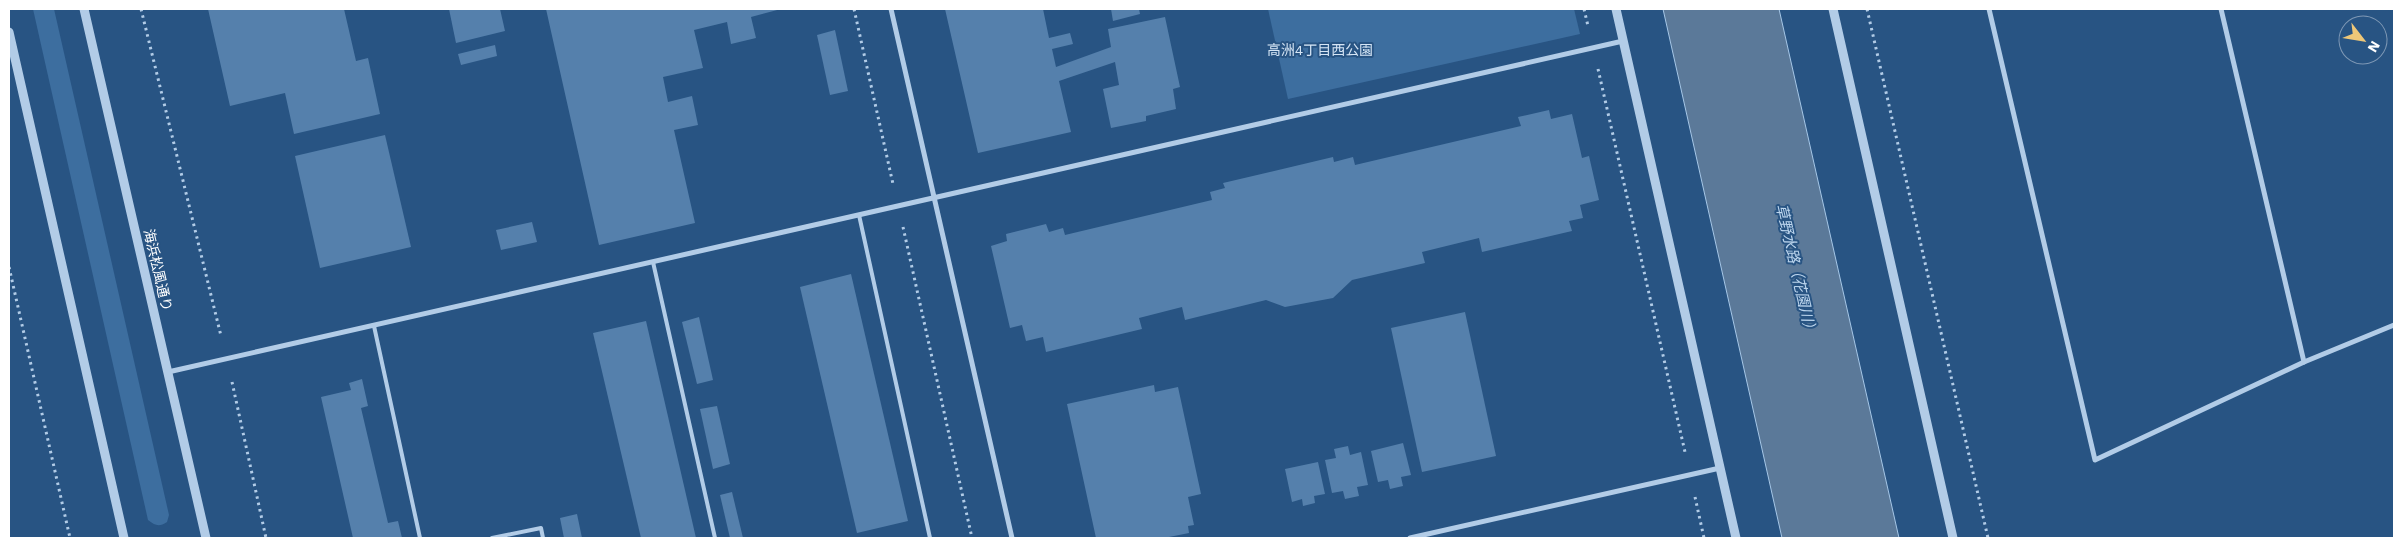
<svg xmlns="http://www.w3.org/2000/svg" width="2403" height="547" font-family="'Work Sans','Noto Sans JP',sans-serif">
  <rect width="100%" height="100%" fill="#285483"/>
  <g fill="#3d6e9f">
    <path d="M33,9H54L169,515L167,522C159,527 156,526 148,520Z"/>
    <polygon points="1268,9 1574,9 1580,34 1288,99"/>
  </g>
  <polygon fill="#5b7999" stroke="#a6c7e7" points="1663,9 1779,9 1899,538 1782,538"/>
  <g fill="#5580ac">
    <polygon points="208,9 344,9 356,61 368,58 380,114 294,134 285,93 230,106"/>
    <polygon points="449,9 500,9 505,31 456,43"/>
    <polygon points="546,9 781,9 751,17 756,38 731,44 727,22 694,30 703,68 663,77 668,102 692,96 698,125 674,130 695,223 599,245"/>
    <polygon points="945,9 1043,9 1049,38 1070,33 1073,44 1052,49 1056,67 1111,47 1108,29 1165,17 1180,87 1173,89 1176,109 1146,116 1146,121 1111,128 1103,89 1119,85 1115,62 1059,81 1071,132 978,153"/>
    <polygon points="1111,9 1139,9 1140,14 1113,21"/>
    <polygon points="835,30 848,91 830,95 817,35"/>
    <polygon points="495,45 497,56 461,65 458,54"/>
    <polygon points="1549,110 1551,119 1572,114 1582,158 1589,156 1599,200 1580,205 1583,218 1569,221 1572,231 1482,252 1479,238 1422,252 1425,263 1352,280 1333,298 1285,307 1266,300 1185,320 1182,307 1139,318 1142,329 1046,352 1043,337 1026,341 1022,325 1010,328 991,246 1007,241 1006,234 1046,224 1049,232 1063,228 1065,235 1212,200 1210,192 1225,188 1223,183 1333,157 1334,162 1353,157 1355,165 1521,126 1518,117"/>
    <polygon points="385,135 411,247 320,268 295,156"/>
    <polygon points="532,222 537,242 501,250 496,230"/>
    <polygon points="851,274 908,521 857,533 800,287"/>
    <polygon points="1465,312 1496,456 1422,472 1391,328"/>
    <polygon points="699,317 713,380 697,384 682,322"/>
    <polygon points="646,321 696,538 641,538 593,333"/>
    <polygon points="362,379 368,406 361,408 388,523 398,521 402,538 353,538 321,397 351,390 349,383"/>
    <polygon points="1154,385 1155,392 1178,387 1201,494 1188,497 1194,525 1188,526 1189,533 1164,538 1096,538 1067,404"/>
    <polygon points="717,406 730,464 713,469 700,409"/>
    <polygon points="1403,443 1411,475 1401,477 1403,486 1390,489 1388,480 1378,482 1371,451"/>
    <polygon points="1348,446 1350,455 1361,452 1368,485 1357,487 1359,496 1345,499 1343,491 1332,493 1325,460 1336,458 1334,449"/>
    <polygon points="1318,462 1325,494 1314,496 1315,503 1303,506 1302,499 1292,502 1285,469"/>
    <polygon points="732,492 743,538 730,538 720,495"/>
    <polygon points="577,514 582,538 564,538 560,518"/>
  </g>
  <g fill="none" stroke-linecap="round" stroke-linejoin="round">
    <g stroke="#b2cce7" stroke-width="3" stroke-dasharray="2.5 4" stroke-linecap="butt">
      <polyline points="141,9 221,336"/>
      <polyline points="854,9 893,184"/>
      <polyline points="1584,9 1588,26"/>
      <polyline points="1867,9 1988,538"/>
      <polyline points="1598,69 1685,452"/>
      <polyline points="903,227 972,538"/>
      <polyline points="9,267 70,538"/>
      <polyline points="232,382 266,538"/>
      <polyline points="1695,497 1704,538"/>
    </g>
    <g stroke="#b2cce7" stroke-width="4">
      <polyline points="859,215 930,538"/>
      <polyline points="653,262 715,538"/>
      <polyline points="374,326 420,538"/>
      <polyline points="492,538 541,528 543,538"/>
    </g>
    <g stroke="#b2cce7" stroke-width="5">
      <polyline points="891,9 1012,538"/>
      <polyline points="1989,9 2095,460 2304,362 2394,325"/>
      <polyline points="2221,9 2304,362"/>
      <polyline points="168,372 1623,41"/>
      <polyline points="1410,538 1720,468"/>
    </g>
    <g stroke="#b2cce7" stroke-width="9">
      <polyline points="84,9 206,538"/>
      <polyline points="1616,9 1736,538"/>
      <polyline points="1833,9 1953,538"/>
      <polyline points="9,32 124,538"/>
    </g>
  </g>
  <g text-anchor="middle" dominant-baseline="central" stroke-width="4" stroke-linejoin="round" paint-order="stroke">
    <g font-size="14" fill="#d5e5f5" stroke="#285483">
      <text x="1320" y="50">高洲4丁目西公園</text>
    </g>
    <g font-size="14" fill="#fff" stroke="#285483">
      <text transform="translate(158 270) rotate(77)">海浜松風通り</text>
    </g>
    <g font-size="15" font-style="italic" fill="#bdd6ee" stroke="#285483">
      <text transform="translate(1796 270) rotate(77)">草野水路（花園川）</text>
    </g>
  </g>
  <rect width="2403" height="547" fill="none" stroke="#ffffff" stroke-width="20"/>
  <g transform="translate(2363 40) rotate(121)"><circle r="24" fill="#285483" stroke="#7e98b5"/>
  <path d="M0-4L9 19L0 12L-9 19Z" fill="#eec778"/>
  <text y="-8" font-size="14" font-weight="bold" text-anchor="middle" fill="#ffffff">N</text>
  </g>
</svg>
